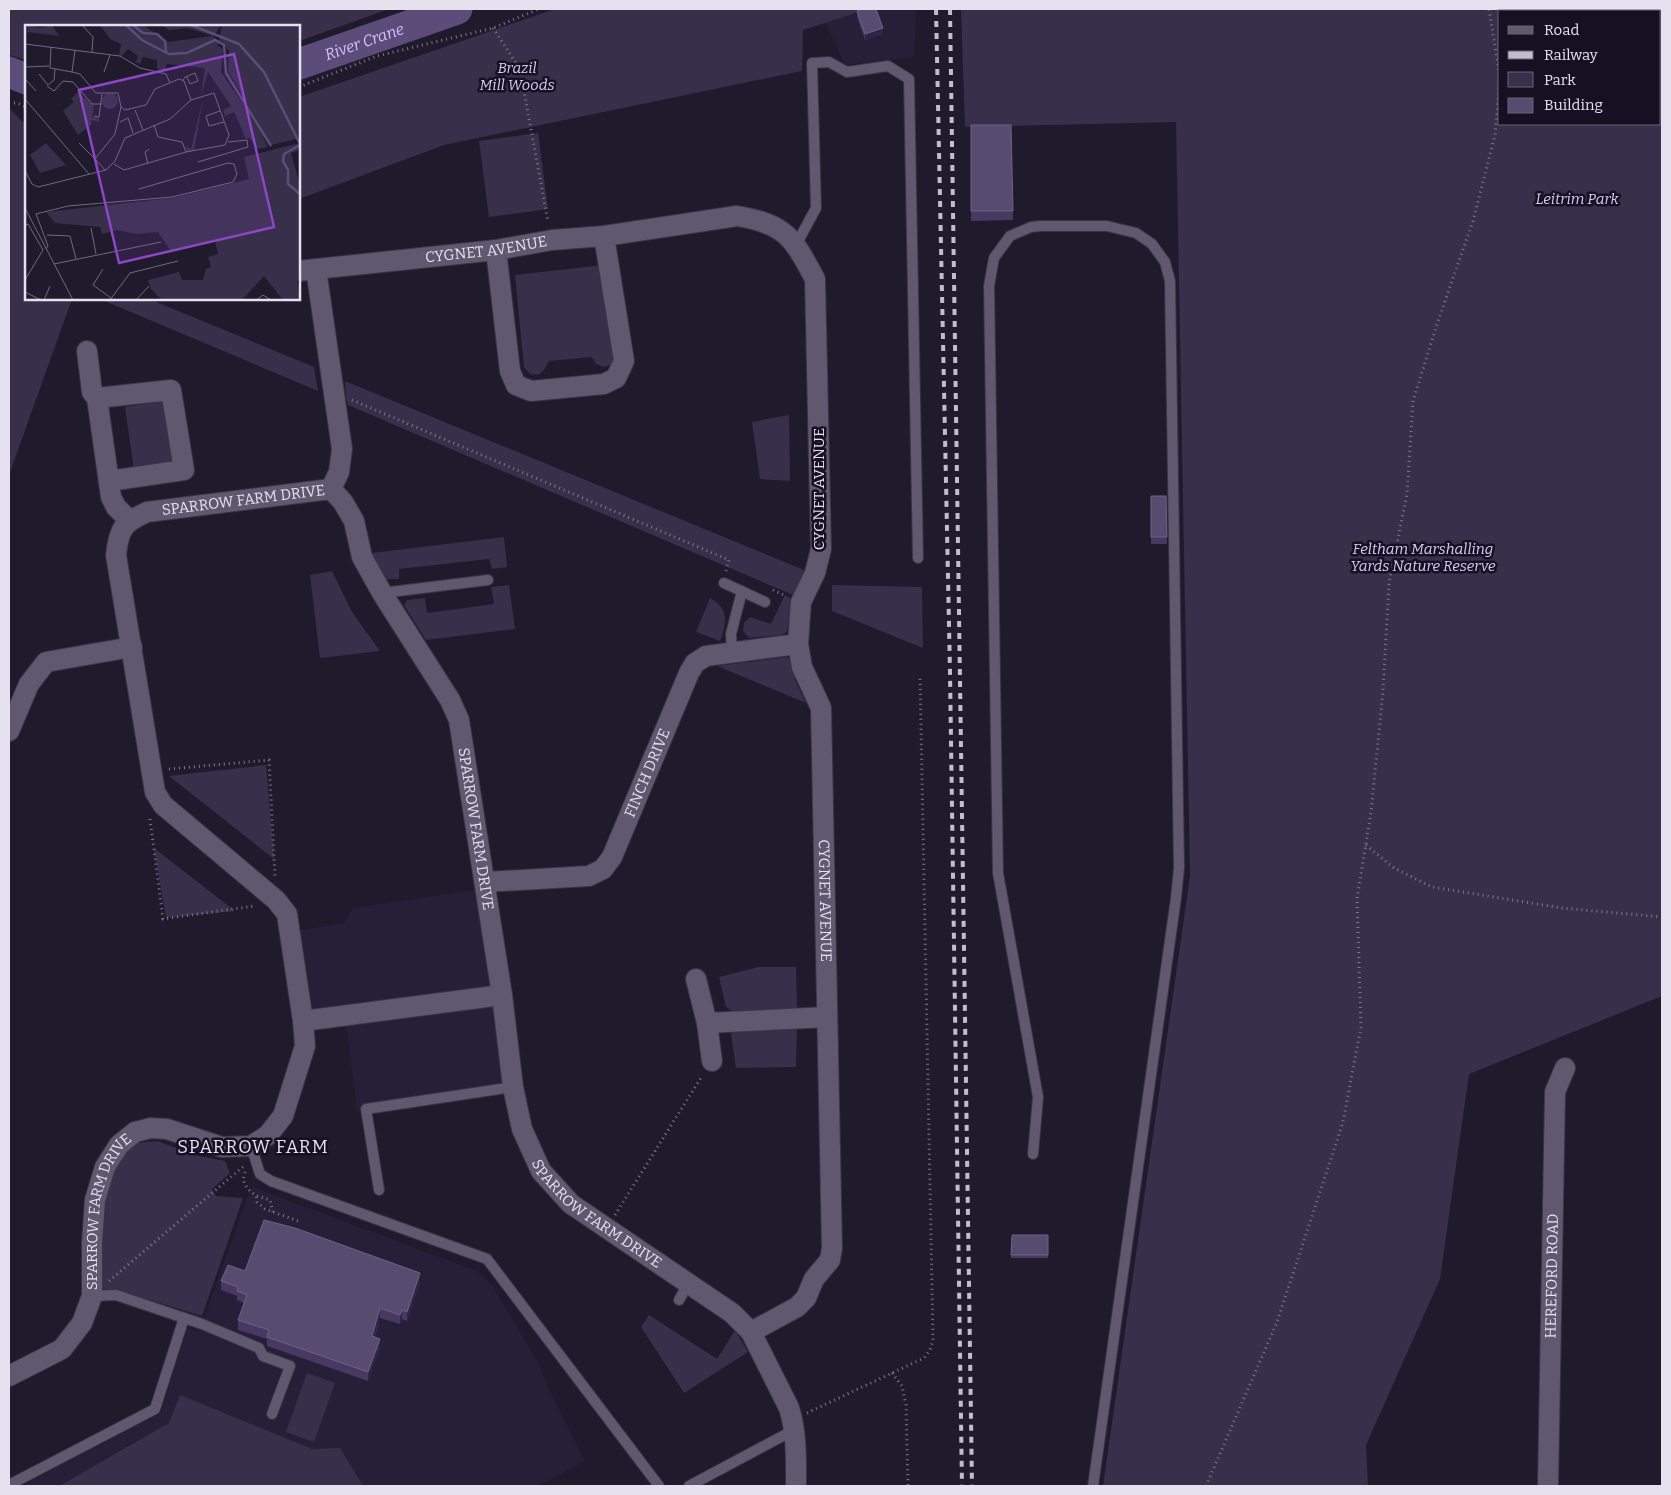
<svg xmlns="http://www.w3.org/2000/svg" width="1671" height="1495" font-family="Bitter,serif">
  <rect width="100%" height="100%" fill="#201a2d"/>
  <g fill="#271e38">
    <polygon points="868,9 916,9 914,57 845,65 825,22"/>
    <polygon points="486,888 513,1087 357,1111 345,1016 303,1021 290,932 345,923 353,908"/>
    <polygon points="253,1185 258,1189 477,1271 492,1285 538,1362 549,1389 585,1461 538,1486 21,1486 161,1413 187,1328 199,1332 247,1198"/>
  </g>
  <g fill="#382f4b" fill-rule="evenodd">
    <polygon points="9,9 389,9 299,41 299,26 26,26 26,60 9,55"/>
    <polygon points="555,9 868,9 803,30 802,71 444,145 299,199 299,97"/>
    <path d="M961,9H1662V996L1469,1074L1440,1279L1366,1445L1368,1486H1103L1190,876L1176,122L965,127ZM1500,11H1660V124H1500Z"/>
    <polygon points="9,108 26,125 26,299 72,299 9,475"/>
    <polygon points="538,133 548,209 489,217 479,141"/>
    <polygon points="603,265 615,356 612,364 604,367 596,364 592,357 549,361 544,370 538,375 530,374 524,367 515,275"/>
    <polygon points="100,299 149,299 314,367 318,391"/>
    <polygon points="345,381 804,570 793,595 348,405 346,398"/>
    <polygon points="164,401 173,464 134,470 125,407"/>
    <polygon points="789,415 790,481 760,479 752,422"/>
    <polygon points="504,537 507,567 492,569 489,559 399,569 399,579 386,579 372,553"/>
    <polygon points="332,571 352,612 380,651 320,658 310,575"/>
    <polygon points="509,585 515,629 426,640 404,605 407,600 425,598 427,613 494,604 491,587"/>
    <polygon points="832,585 922,587 923,648 832,611"/>
    <polygon points="785,595 793,600 787,632 781,635 749,638 743,631 744,623 750,617 771,624"/>
    <path d="M710,598C729,608 727,623 720,641L696,632Z"/>
    <polygon points="787,657 792,662 795,680 806,703 717,666"/>
    <polygon points="266,765 274,859 169,776"/>
    <polygon points="154,848 235,911 166,918"/>
    <polygon points="758,967 796,967 797,1009 732,1011 726,1007 719,977"/>
    <polygon points="797,1026 796,1067 736,1068 731,1034 737,1027"/>
    <polygon points="157,1141 199,1156 225,1161 230,1173 212,1189 216,1196 243,1198 202,1316 117,1290 96,1289 98,1215 108,1179 123,1155 138,1143"/>
    <polygon points="649,1315 717,1359 735,1330 748,1352 684,1393 641,1327"/>
    <polygon points="307,1373 335,1383 314,1442 286,1432"/>
    <polygon points="180,1395 312,1449 340,1448 363,1486 59,1486 169,1423"/>
  </g>
  <g fill="none" stroke-linecap="round" stroke-linejoin="round">
    <g stroke="#5b4c79" stroke-width="31">
      <path id="s1" d="M299,64L457,9"/>
      <polyline points="9,72 26,79"/>
    </g>
    <g stroke="#3a3545" stroke-width="12">
      <g id="service">
        <polyline points="796,245 816,208 812,63 829,62 847,72 888,66 909,79 918,558"/>
        <polyline points="724,583 765,602"/>
        <polyline points="382,593 488,580"/>
        <polyline points="732,653 731,634 742,591"/>
        <polyline points="251,1146 260,1174 271,1181 487,1259 659,1486"/>
        <polyline points="1033,1154 1038,1097 998,873 989,286 994,258 1010,236 1031,227 1041,226 1107,226 1136,233 1152,244 1165,262 1170,281 1179,868 1176,898 1093,1486"/>
        <polyline points="379,1190 366,1109 513,1087"/>
        <polyline points="92,1296 116,1295 202,1324 259,1348 263,1356 290,1366 272,1414"/>
        <polyline points="679,1300 688,1284"/>
        <polyline points="9,1485 155,1409 184,1318"/>
        <polyline points="689,1486 794,1430"/>
      </g>
    </g>
    <g stroke="#3a3545" stroke-width="22">
      <g id="minor">
        <polyline points="496,250 510,371 516,385 531,391 604,384 616,378 624,361 604,236"/>
        <polyline points="299,271 316,269"/>
        <polyline points="87,351 92,392 97,398"/>
        <polyline points="109,481 184,470 171,390 97,398 111,497 116,507 129,520"/>
        <path id="s2" d="M331,489L339,472L342,449L316,269L496,250L552,240L604,236L737,216C786,224 793,238 815,279L821,549L815,573L801,602L798,644L802,667L821,708L832,1248L830,1260L814,1279L806,1298L797,1307L751,1332"/>
        <polyline points="9,731 29,684 46,662 132,647"/>
        <path id="s3" d="M485,882L589,876L603,869L612,857L689,673L695,663L706,656L798,644"/>
        <polyline points="696,979 707,1023 827,1017"/>
        <polyline points="303,1021 502,995"/>
        <polyline points="707,1023 712,1061"/>
        <path id="s4" d="M9,1376L62,1349L82,1323L92,1296V1243L95,1200L105,1167L119,1145L135,1132L151,1128L167,1129L222,1147L251,1146L268,1135L283,1116L305,1046L303,1021L287,914L276,900L163,805L155,792L116,555C119,528 123,523 147,512L331,489L343,502L354,521L362,557L382,593L450,700L459,720L502,995L513,1087L522,1129L541,1171L571,1204L732,1313L751,1332L789,1408C797,1433 796,1460 796,1486"/>
        <path id="s5" d="M1548,1486L1555,1092L1565,1068"/>
      </g>
    </g>
    <g stroke="#7e798a" stroke-width="3" stroke-dasharray="1 4" stroke-linecap="butt">
      <polyline points="493,28 520,69 548,222"/>
      <polyline points="299,87 377,56 493,28 539,9"/>
      <polyline points="9,103 17,103 26,107"/>
      <polyline points="352,400 729,560 726,571"/>
      <polyline points="773,590 786,596"/>
      <polyline points="169,769 269,760 275,876"/>
      <polyline points="150,819 163,919 254,906"/>
      <polyline points="1366,845 1394,868 1432,887 1562,908 1662,917"/>
      <polyline points="245,1172 243,1180 247,1188 256,1196 257,1202 265,1209 298,1221"/>
      <polyline points="257,1196 270,1200 273,1212"/>
      <polyline points="615,1215 702,1076"/>
      <polyline points="109,1281 245,1165"/>
      <polyline points="892,1373 902,1386 906,1405 908,1486"/>
      <polyline points="807,1413 924,1358 930,1350 933,1340 920,675"/>
      <polyline points="1206,1486 1277,1322 1343,1122 1361,1027 1357,899 1371,812 1383,691 1389,583 1407,494 1413,401 1437,324 1473,221 1495,135 1500,77 1489,9"/>
    </g>
    <use href="#service" stroke="#5f586f" stroke-width="10"/>
    <use href="#minor" stroke="#5f586f" stroke-width="20"/>
    <g stroke="#c2bdcc" stroke-width="4" stroke-dasharray="6 6" stroke-linecap="butt">
      <polyline points="936,9 950,672 962,1486"/>
      <polyline points="950,9 972,1486"/>
    </g>
  </g>
  <g fill="#473961">
    <polygon points="857,11 883,34 865,40 857,17"/>
    <polygon points="971,125 1011,125 1013,220 971,221"/>
    <polygon points="1151,496 1166,496 1167,544 1151,544"/>
    <polygon points="1012,1235 1048,1235 1048,1258 1011,1258"/>
    <polygon points="245,1271 420,1282 407,1321 402,1319 400,1324 380,1318 375,1337 380,1348 368,1381 267,1346 267,1339 238,1330 238,1320 244,1303 237,1300 237,1296 221,1290 221,1281"/>
  </g>
  <g fill="#302546">
    <polygon points="883,28 883,34 865,40 865,34"/>
    <polygon points="420,1273 420,1282 407,1321 407,1312"/>
    <polygon points="380,1308 380,1318 372,1345 372,1336"/>
    <polygon points="402,1310 402,1319 400,1324 400,1315"/>
    <polygon points="380,1339 380,1348 368,1381 368,1372"/>
  </g>
  <g fill="#584b70" stroke="#6e6284">
    <polygon points="864,9 876,9 883,28 865,34 857,11"/>
    <polygon points="971,125 1011,125 1013,211 971,211"/>
    <polygon points="1151,496 1166,496 1167,537 1151,537"/>
    <polygon points="264,1220 295,1228 420,1273 407,1312 402,1310 400,1315 380,1308 372,1336 380,1339 368,1372 267,1337 269,1330 238,1320 247,1295 237,1291 238,1287 221,1281 228,1265 245,1271"/>
    <polygon points="1012,1235 1048,1235 1048,1255 1011,1255"/>
  </g>
  <g text-anchor="middle" dominant-baseline="central" stroke-width="5" stroke-linejoin="round" paint-order="stroke">
    <g font-size="15" font-style="italic" fill="#d9cbf8" stroke="#171023">
      <text x="517" y="68">Brazil<tspan x="517" dy="17">Mill Woods</tspan></text>
      <text x="1577" y="199">Leitrim Park</text>
      <text x="1423" y="549">Feltham Marshalling<tspan x="1423" dy="17">Yards Nature Reserve</tspan></text>
    </g>
    <g font-size="15" fill="#e5e1ef" stroke="#171023">
      <text stroke="none"><textPath href="#s2" startOffset="395">CYGNET AVENUE</textPath></text>
      <text transform="translate(819 489) rotate(-90)">CYGNET AVENUE</text>
      <text stroke="none"><textPath href="#s4" startOffset="1244">SPARROW FARM DRIVE</textPath></text>
      <text stroke="none"><textPath href="#s3" startOffset="226">FINCH DRIVE</textPath></text>
      <text stroke="none"><textPath href="#s4" startOffset="1709">SPARROW FARM DRIVE</textPath></text>
      <text stroke="none"><textPath href="#s2" startOffset="1385">CYGNET AVENUE</textPath></text>
      <text stroke="none"><textPath href="#s4" startOffset="2129">SPARROW FARM DRIVE</textPath></text>
      <text stroke="none"><textPath href="#s4" startOffset="209">SPARROW FARM DRIVE</textPath></text>
      <text stroke="none"><textPath href="#s5" startOffset="210">HEREFORD ROAD</textPath></text>
    </g>
    <g font-size="16" font-style="italic" fill="#d1bffa" stroke="#171023">
      <text stroke="none"><textPath href="#s1" startOffset="69">River Crane</textPath></text>
    </g>
    <g font-size="18" letter-spacing="1" fill="#e5e1ef" stroke="#171023">
      <text x="253" y="1147">SPARROW FARM</text>
    </g>
  </g>
  <g transform="translate(25 25)">
    <rect width="275" height="275" fill="#201a2d"/>
    <path d="M3,0L15,3L27,0L34,11L2,7ZM75,0H118L143,17L187,11L194,16L197,0H275V113L246,120L203,46L204,27L197,16L192,20L198,24L196,47L232,99L243,122L232,124L225,113L221,114L209,87L200,91L198,85L206,81L183,47L176,71L180,43L142,39L140,45L132,44V35L118,32L115,39L111,37L113,31L103,24L97,31L94,30L96,19L85,14ZM137,0H196L189,11L162,3L144,5ZM53,67L69,81L67,92L74,93V97L66,95L67,99L53,110L38,86L49,77L46,74ZM77 76a8 8 0 1 1 16 0a8 8 0 1 1-16 0ZM178,74L169,126H162L161,121L166,124ZM21,118L41,140L15,148L5,130ZM275,118V125L266,128L275,160V253L272,257L275,275H258L239,251L217,275H137L126,264L123,255L154,247L157,255H178L181,244L186,242L183,232L193,229L190,216L145,225L133,207L111,209L92,205L77,209L75,202L30,198L21,187L147,173L224,154L219,132Z" fill="#382f4b"/>
    <path fill="none" stroke="#5b4c79" stroke-width="2.5" d="M101,0L117,15L144,29L162,28L190,15L199,20L201,48L246,121M108,0L118,8L132,9L140,16L141,27M166,0L214,19L239,47L275,119M275,120L259,129L258,136L263,145V159L275,169"/>
    <path fill="none" stroke="#6f6a7b" stroke-width="1" d="M57,0L68,12L67,28M0,19L95,31L115,43L141,49L145,58M26,22L25,43L47,47M1,39L0,42L24,41M79,47L85,30M14,49L23,60L29,55L30,44M0,54L11,66M158,55L160,52L170,48L173,56L165,59L162,52M22,61L29,66L38,56L48,57L67,79H77M0,74L64,149M110,85L118,105M195,86L181,91L184,101L199,97M69,91L74,92L77,69M95,97L103,93L108,108M129,100L133,112L157,117L161,127M54,118L70,134M173,137L223,122L222,115L203,117M89,139L99,145L161,127L200,120L204,110L189,68L166,75M123,139L120,127L124,124M80,145L70,134L90,109L96,82M0,146L7,159L13,162L81,145L90,136L100,113L145,94L166,75L159,56L154,54L130,64L121,80L100,85L96,82L93,68H71L55,49L47,47L50,25M0,183L48,275M0,200L3,199L18,225L0,255M66,203L71,229M22,210L45,211L51,234M21,224L23,221L11,189L43,181L147,172L208,157L212,149L209,139L203,138L114,164M29,239L136,217M78,244L68,260L86,273M0,267L16,275M19,275L25,261M85,275L105,248L153,236M111,275L124,261M231,275L238,270L246,275"/>
    <path fill="#8b47c6" fill-opacity="0.15" stroke="#8b47c6" stroke-width="2.5" d="M209,29L249,202L94,238L54,65Z"/>
    <rect width="275" height="275" fill="none" stroke="#e5e1ef" stroke-width="2.5"/>
  </g>
  <rect width="1671" height="1495" fill="none" stroke="#e5e1ef" stroke-width="20"/>
  <rect x="1498" y="10" width="162" height="115" fill="#171023" stroke="#696475"/>
  <rect x="1508" y="26" width="25" height="8" fill="#5f586f" stroke="#696475"/>
  <text x="1544" y="35" font-size="15" fill="#e5e1ef">Road</text>
  <rect x="1508" y="51" width="25" height="8" fill="#c2bdcc" stroke="#696475"/>
  <text x="1544" y="60" font-size="15" fill="#e5e1ef">Railway</text>
  <rect x="1508" y="72" width="25" height="15" fill="#382f4b" stroke="#696475"/>
  <text x="1544" y="85" font-size="15" fill="#e5e1ef">Park</text>
  <rect x="1508" y="98" width="25" height="15" fill="#584b70" stroke="#696475"/>
  <text x="1544" y="110" font-size="15" fill="#e5e1ef">Building</text>
</svg>
